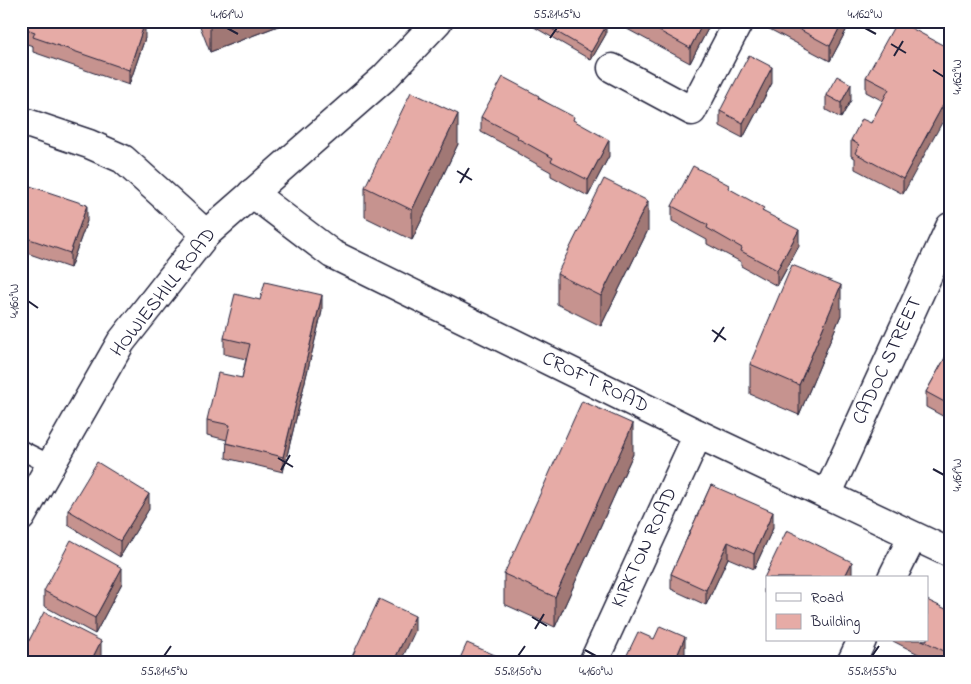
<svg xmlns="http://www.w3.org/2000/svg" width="971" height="684" font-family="'Indie Flower',sans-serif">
  <rect width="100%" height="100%" fill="#fff"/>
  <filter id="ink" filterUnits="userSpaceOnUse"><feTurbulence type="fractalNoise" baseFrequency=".02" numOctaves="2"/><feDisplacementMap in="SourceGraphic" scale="10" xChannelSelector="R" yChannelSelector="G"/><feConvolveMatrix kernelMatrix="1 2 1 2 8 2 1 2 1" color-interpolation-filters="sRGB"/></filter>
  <g filter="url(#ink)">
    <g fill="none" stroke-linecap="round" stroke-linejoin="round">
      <g stroke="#22223b" stroke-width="21">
        <polyline id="service" points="21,450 51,465"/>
      </g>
      <g stroke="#22223b" stroke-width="31">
        <g id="minor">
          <polyline points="612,68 692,111 739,21"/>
          <polyline points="21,121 89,144 123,159 206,234"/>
          <polyline points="252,193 332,254 698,434 950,553"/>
          <polyline points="827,495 950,227"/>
          <polyline points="21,517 121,342 206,234 384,78 438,21"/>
          <polyline points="892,578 913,536"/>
          <polyline points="593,663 698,434"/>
          <polyline points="851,663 862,640"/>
        </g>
      </g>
      <use href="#service" stroke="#fff" stroke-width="18"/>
      <use href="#minor" stroke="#fff" stroke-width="28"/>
    </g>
    <g fill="#c6938f" stroke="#22223b">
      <polygon points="21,21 145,38 129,85 33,52 33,46 21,42"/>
      <polygon points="198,21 291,21 210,52"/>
      <polygon points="529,21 598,21 606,34 591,60 529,24"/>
      <polygon points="616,21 712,21 690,63 616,23"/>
      <polygon points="758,21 849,21 849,25 830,61 758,23"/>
      <polygon points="950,49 903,194 855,169 855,158 851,156 851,140 871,123 883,101 866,92 866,77"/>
      <polygon points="772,83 743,138 720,126 720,111"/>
      <polygon points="826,95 851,100 841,118 826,110"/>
      <polygon points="539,98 574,121 609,156 588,196 551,176 551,172 517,153 517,151 481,132 481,117"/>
      <polygon points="458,144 412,240 365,217 365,187"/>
      <polygon points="21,183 87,221 70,268 21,251"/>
      <polygon points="729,189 764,212 799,246 777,286 741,266 741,262 707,244 707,240 672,221 672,206"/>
      <polygon points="648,230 601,326 557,304 557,274"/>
      <polygon points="260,300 322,311 283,472 226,458 227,440 207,435 207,420 242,378 246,359 224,354 224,338"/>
      <polygon points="841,315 799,415 750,394 750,364"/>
      <polygon points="950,349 950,420 926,407 926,392"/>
      <polygon points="633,454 555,627 504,604 504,574"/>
      <polygon points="711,485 773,528 754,569 728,558 706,605 671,589 671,574"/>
      <polygon points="149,509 120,557 68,525 68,510"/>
      <polygon points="852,577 767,578 767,594 764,593 764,578"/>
      <polygon points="122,583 95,634 44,606 44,591"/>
      <polygon points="950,611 950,663 936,663 891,640 927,640"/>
      <polygon points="685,653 681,663 626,663 626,657"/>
    </g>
    <g fill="#a17874" stroke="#22223b">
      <polygon points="213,21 291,21 210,52 210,22"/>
      <polygon points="704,21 712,21 690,63 690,48"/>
      <polygon points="843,21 849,21 849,25 830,61 830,46"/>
      <polygon points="145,22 145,38 129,85 129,70"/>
      <polygon points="606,26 606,34 591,60 591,52"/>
      <polygon points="772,67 772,83 743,138 743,123"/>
      <polygon points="851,84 851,100 841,118 841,103"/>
      <polygon points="950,92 950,108 903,194 903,179"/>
      <polygon points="458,114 458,144 412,240 412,210"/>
      <polygon points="609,140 609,156 588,196 588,180"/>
      <polygon points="648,201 648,230 601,326 601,296"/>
      <polygon points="87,205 87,221 70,268 70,253"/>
      <polygon points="799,230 799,246 777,286 777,270"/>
      <polygon points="841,285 841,315 799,415 799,385"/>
      <polygon points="322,295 322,311 283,472 283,457"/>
      <polygon points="633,424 633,454 555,627 555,597"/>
      <polygon points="149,494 149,509 120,557 120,541"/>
      <polygon points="773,512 773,528 754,569 754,554"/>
      <polygon points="728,542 728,558 706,605 706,590"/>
      <polygon points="852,562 852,577 844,578"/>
      <polygon points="122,568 122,583 95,634 95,618"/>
      <polygon points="415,616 415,631 400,663 393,663"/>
      <polygon points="685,637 685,653 681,663 674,663"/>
      <polygon points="101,641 101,657 98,663 90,663"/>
    </g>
    <g fill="#e6aba6" stroke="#22223b">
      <polygon points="21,21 142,21 145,22 129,70 33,37 35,32 21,27"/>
      <polygon points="538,21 598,21 606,26 591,52"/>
      <polygon points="641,21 704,21 690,48"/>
      <polygon points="784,21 843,21 830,46"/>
      <polygon points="897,21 898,21 950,49 950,92 903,179 855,153 859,145 851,140 862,119 871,123 889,89 866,77"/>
      <polygon points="749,55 772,67 743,123 720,111"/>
      <polygon points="837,76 851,84 841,103 826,95"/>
      <polygon points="503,77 539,96 538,98 574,117 573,120 609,140 588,180 551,161 553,158 517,138 518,136 481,117"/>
      <polygon points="411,92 458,114 412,210 365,187"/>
      <polygon points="693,166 729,185 728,188 764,208 762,211 799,230 777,270 741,251 742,248 707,228 708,225 672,206"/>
      <polygon points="604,179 648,201 601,296 557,274"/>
      <polygon points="21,183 87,205 70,253 21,236"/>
      <polygon points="792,265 841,285 799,385 750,364"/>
      <polygon points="265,282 322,295 283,457 226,443 230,425 207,420 218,373 242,378 250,344 224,338 235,294 260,300"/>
      <polygon points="950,349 950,405 926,392"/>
      <polygon points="582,401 633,424 555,597 504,574"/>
      <polygon points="97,462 149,494 120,541 68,510"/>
      <polygon points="711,485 773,512 754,554 728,542 706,590 671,574"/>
      <polygon points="787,530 852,562 844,578 767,578 767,579 764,578"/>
      <polygon points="71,540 122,568 95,618 44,591"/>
      <polygon points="379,599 415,616 393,663 349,663"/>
      <polygon points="927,600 950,611 950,654 922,640 927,640"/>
      <polygon points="44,612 101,641 90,663 21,663 21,656"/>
      <polygon points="660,626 685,637 674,663 639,663 626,657 638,632 654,639"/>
      <polygon points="467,643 511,662 511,663 458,663"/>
    </g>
  </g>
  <path fill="none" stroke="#22223b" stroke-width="2" d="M227,28L238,34M865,28L876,34M550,38L557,28M891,44L906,53M894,56L903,41M933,70L944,77M457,171L472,180M460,183L469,168M28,301L38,308M712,330L726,340M714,342L724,327M278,458L293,467M933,469L944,475M281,470L290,455M532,617L547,626M535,629L544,614M585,650L596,656M164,656L171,646M518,656L525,646M872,656L879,646"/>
  <g text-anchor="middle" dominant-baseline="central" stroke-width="4" stroke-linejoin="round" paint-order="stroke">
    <g font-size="20" fill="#22223b" stroke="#fff">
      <text transform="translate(164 293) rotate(-52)">HOWIESHILL ROAD</text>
      <text transform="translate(888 361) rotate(-65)">CADOC STREET</text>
      <text transform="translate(595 383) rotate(26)">CROFT ROAD</text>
      <text transform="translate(645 548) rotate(-65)">KIRKTON ROAD</text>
    </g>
  </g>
  <rect width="971" height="684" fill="none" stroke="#fff" stroke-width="55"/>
  <rect x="766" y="576" width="162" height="65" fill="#ffffff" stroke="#a7a7b1"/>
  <rect x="776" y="593" width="25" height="8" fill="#ffffff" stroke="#a7a7b1"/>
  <text x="811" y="602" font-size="15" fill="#22223b">Road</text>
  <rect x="776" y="614" width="25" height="15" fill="#e6aba6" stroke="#a7a7b1"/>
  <text x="811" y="626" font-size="15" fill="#22223b">Building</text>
  <rect x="28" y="28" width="916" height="628" fill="none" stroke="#22223b" stroke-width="2"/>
  <g font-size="12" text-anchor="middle" fill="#22223b">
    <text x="227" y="18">4.161°W</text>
    <text x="557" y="18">55.8145°N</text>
    <text x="865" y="18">4.162°W</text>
    <text transform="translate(957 77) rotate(-90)" y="4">4.162°W</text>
    <text transform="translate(14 301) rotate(-90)" y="4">4.160°W</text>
    <text transform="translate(957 475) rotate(-90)" y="4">4.161°W</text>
    <text x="164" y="675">55.8145°N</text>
    <text x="518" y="675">55.8150°N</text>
    <text x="596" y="675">4.160°W</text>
    <text x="872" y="675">55.8155°N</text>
  </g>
</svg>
